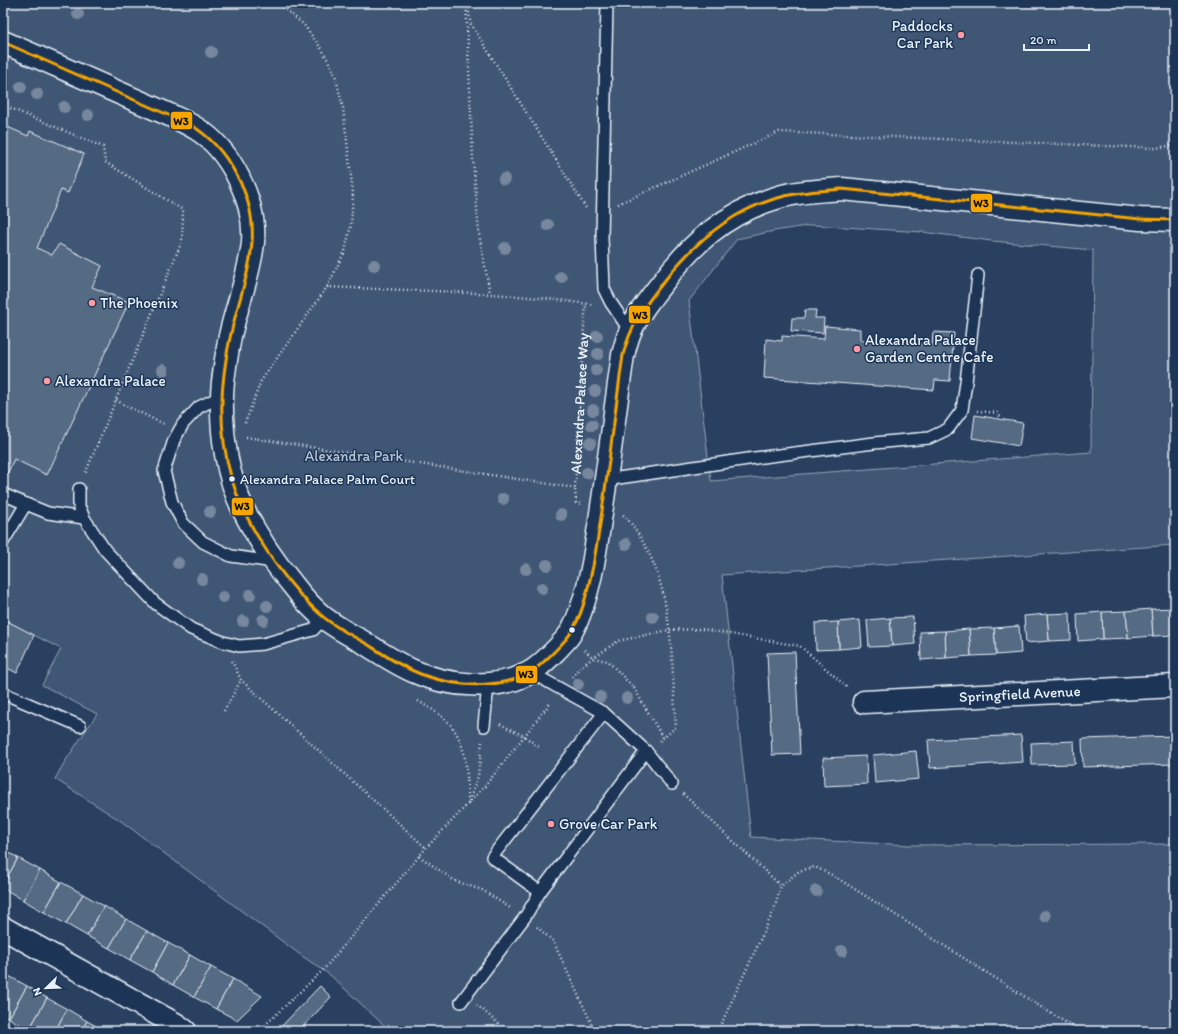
<svg xmlns="http://www.w3.org/2000/svg" width="1178" height="1034" font-family="Itim,sans-serif">
  <rect width="100%" height="100%" fill="#294061"/>
  <filter id="ink" filterUnits="userSpaceOnUse"><feTurbulence type="fractalNoise" baseFrequency=".025" numOctaves="2"/><feDisplacementMap in="SourceGraphic" scale="8" xChannelSelector="R" yChannelSelector="G"/><feConvolveMatrix kernelMatrix="1 2 1 2 8 2 1 2 1" color-interpolation-filters="sRGB"/></filter>
  <g filter="url(#ink)">
    <path fill="#415774" stroke="#94a4b6" fill-rule="evenodd" d="M3,3H1175V545L722,575L751,837L910,845L1175,844V1031H390L330,975L302,956L121,821L55,779L64,763L97,714L42,685L61,649L3,619ZM813,225L922,232L992,241L1093,250L1091,452L711,481L689,301L737,239L774,231Z"/>
    <g fill="#556a83" stroke="#e8f1f8">
      <polygon points="3,125 28,136 30,131 84,154 68,193 61,190 37,248 52,255 59,244 102,266 92,287 129,302 47,475 14,459 4,481 3,480"/>
      <polygon points="805,310 816,310 815,318 824,318 823,333 791,331 792,318 804,318"/>
      <polygon points="825,326 860,329 860,340 932,345 933,332 954,333 950,381 935,380 934,390 764,378 766,339 782,341 782,336 824,339"/>
      <polygon points="975,415 1023,423 1019,446 972,438"/>
      <polygon points="1175,608 1175,635 1153,636 1151,609"/>
      <polygon points="1151,609 1153,636 1128,638 1126,611"/>
      <polygon points="1126,611 1128,638 1103,639 1102,612"/>
      <polygon points="1102,612 1103,639 1078,641 1077,614"/>
      <polygon points="1070,613 1071,640 1049,641 1047,614"/>
      <polygon points="1047,614 1049,641 1026,643 1024,616"/>
      <polygon points="913,617 915,644 892,646 890,618"/>
      <polygon points="890,618 892,646 869,647 867,620"/>
      <polygon points="3,619 34,635 17,673 3,666"/>
      <polygon points="860,620 862,647 839,649 838,622"/>
      <polygon points="838,622 839,649 816,650 815,623"/>
      <polygon points="1019,626 1021,653 996,655 994,628"/>
      <polygon points="994,628 996,655 971,656 969,629"/>
      <polygon points="969,629 971,656 946,658 945,631"/>
      <polygon points="945,631 946,658 921,660 920,632"/>
      <polygon points="795,652 800,754 772,755 767,653"/>
      <polygon points="1021,735 1023,762 930,768 928,740"/>
      <polygon points="1175,736 1175,764 1083,767 1082,739"/>
      <polygon points="1074,741 1075,764 1032,765 1031,743"/>
      <polygon points="916,751 919,779 875,783 873,755"/>
      <polygon points="866,756 867,784 824,786 823,758"/>
      <polygon points="3,849 18,858 3,885"/>
      <polygon points="18,858 40,870 23,900 3,888 3,885"/>
      <polygon points="40,870 61,882 44,912 23,900"/>
      <polygon points="61,882 83,894 66,924 44,912"/>
      <polygon points="83,894 104,906 87,936 66,924"/>
      <polygon points="104,906 126,919 109,948 87,936"/>
      <polygon points="126,919 147,931 130,960 109,948"/>
      <polygon points="147,931 168,943 152,972 130,960"/>
      <polygon points="168,943 190,955 173,985 152,972"/>
      <polygon points="190,955 211,967 194,997 173,985"/>
      <polygon points="211,967 233,979 216,1009 194,997"/>
      <polygon points="7,975 27,986 9,1018 3,1015 3,983"/>
      <polygon points="233,979 262,996 237,1020 216,1009"/>
      <polygon points="27,986 47,998 29,1030 9,1018"/>
      <polygon points="320,986 331,997 299,1031 277,1031"/>
      <polygon points="47,998 67,1009 55,1031 32,1031 29,1030"/>
      <polygon points="67,1009 87,1021 81,1031 55,1031"/>
      <polygon points="87,1021 105,1031 81,1031"/>
    </g>
    <g fill="none" stroke-linecap="round" stroke-linejoin="round">
      <g stroke="#e8f1f8" stroke-width="14">
        <g id="service">
          <polyline points="607,3 602,237 604,289 611,303 630,331"/>
          <polyline points="222,396 199,407 183,424 174,440 164,471 172,502 183,523 203,542 231,556 274,562"/>
          <polyline points="605,480 755,458 874,443 929,438 948,429 962,410 966,382 978,275"/>
          <polyline points="79,489 79,506 84,518 105,550 155,603 191,629 223,642 239,646 263,644 313,630 324,618"/>
          <polyline points="3,494 26,504"/>
          <polyline points="3,542 26,504 48,513 84,518"/>
          <polyline points="530,672 604,713 646,751 672,784"/>
          <polyline points="3,693 80,726"/>
          <polyline points="604,713 492,857 540,892 646,751"/>
          <polyline points="484,726 488,684"/>
          <polyline points="461,1002 525,917 540,892"/>
        </g>
      </g>
      <g stroke="#e8f1f8" stroke-width="25">
        <g id="minor">
          <path id="s2" d="M864,702L1175,686"/>
          <polyline points="3,928 177,1025 185,1031"/>
        </g>
      </g>
      <g stroke="#e8f1f8" stroke-width="25">
        <path id="tertiary" d="M3,42L172,116C180,120 189,124 197,129C231,150 256,202 253,242C250,274 237,304 230,336C227,353 222,380 222,398C221,435 227,476 243,509C257,537 273,561 293,585C302,597 313,609 324,618C336,627 350,635 363,642C379,652 395,663 413,671C446,686 496,691 529,673C540,667 550,656 559,647C562,643 567,639 570,634C581,616 589,584 593,564C605,494 613,424 623,355C625,347 627,339 630,332C637,315 649,300 660,286C691,244 725,213 776,198C798,191 820,191 842,189L1140,219L1175,220"/>
      </g>
      <g stroke="#e8f1f8" stroke-width="2.5" stroke-dasharray="1 3" stroke-linecap="butt">
        <polyline points="466,3 473,159 479,234 490,293"/>
        <polyline points="468,8 471,24 586,208"/>
        <polyline points="3,105 103,147 105,162 183,210 182,241 85,474"/>
        <polyline points="618,204 779,132 1155,148 1175,145"/>
        <path d="M327,287C416,291 505,291 594,305"/>
        <polyline points="116,400 126,406 164,424"/>
        <polyline points="977,411 998,413 1001,419"/>
        <polyline points="245,423 261,381 327,287 345,251 351,225 353,193 343,108 335,74 323,51 304,25 278,3"/>
        <polyline points="246,437 575,488"/>
        <path id="s1" d="M580,504L576,503L575,488L584,325L586,304"/>
        <path d="M623,515C630,521 635,529 640,537C675,593 671,663 676,727L660,741"/>
        <polyline points="585,650 593,658 608,661 634,688 663,738"/>
        <polyline points="232,661 241,680 426,848"/>
        <polyline points="572,677 580,667 618,641 669,630 701,629 800,646 848,688"/>
        <path d="M418,701C426,706 434,710 441,716C468,736 467,771 468,801"/>
        <polyline points="224,711 241,680"/>
        <polyline points="500,724 524,736 539,747"/>
        <polyline points="683,794 781,886 799,871 815,867 834,876 1079,1031"/>
        <polyline points="468,804 485,786 551,702"/>
        <polyline points="419,856 455,881 482,890 512,909"/>
        <polyline points="537,927 553,941 595,1031"/>
        <polyline points="477,1005 507,1031"/>
        <polyline points="259,1031 324,969 426,848 468,804 478,776 482,742"/>
        <polyline points="718,1031 774,910 781,886"/>
      </g>
      <use href="#service" stroke="#1d3557" stroke-width="11"/>
      <use href="#minor" stroke="#1d3557" stroke-width="22"/>
      <use href="#tertiary" stroke="#1d3557" stroke-width="22"/>
      <g stroke="#1d3557" stroke-width="6">
        <path id="bus-1" d="M3,42L191,125C211,137 225,154 236,174C267,229 247,270 233,325C229,341 226,358 224,374C218,420 224,470 244,511C261,546 290,588 320,614C334,627 351,635 367,644C386,656 405,669 426,676C458,687 499,689 530,673C539,667 547,659 555,651C560,646 566,640 570,634C583,615 588,588 593,566C606,496 613,425 623,355C630,327 644,306 662,284C694,242 733,208 785,196C803,191 823,191 842,189L1140,219L1175,220"/>
      </g>
      <use href="#bus-1" stroke="#f7a600" stroke-width="3"/>
    </g>
    <g fill="#77889e">
      <circle cx="78" cy="14" r="6"/>
      <circle cx="211" cy="52" r="6"/>
      <circle cx="21" cy="87" r="6"/>
      <circle cx="37" cy="94" r="6"/>
      <circle cx="64" cy="107" r="6"/>
      <circle cx="88" cy="115" r="6"/>
      <circle cx="504" cy="179" r="6"/>
      <circle cx="548" cy="225" r="6"/>
      <circle cx="505" cy="248" r="6"/>
      <circle cx="374" cy="265" r="6"/>
      <circle cx="561" cy="277" r="6"/>
      <circle cx="597" cy="336" r="6"/>
      <circle cx="598" cy="354" r="6"/>
      <circle cx="163" cy="370" r="6"/>
      <circle cx="596" cy="370" r="6"/>
      <circle cx="595" cy="391" r="6"/>
      <circle cx="593" cy="410" r="6"/>
      <circle cx="592" cy="425" r="6"/>
      <circle cx="590" cy="443" r="6"/>
      <circle cx="587" cy="473" r="6"/>
      <circle cx="503" cy="499" r="6"/>
      <circle cx="210" cy="512" r="6"/>
      <circle cx="561" cy="515" r="6"/>
      <circle cx="626" cy="544" r="6"/>
      <circle cx="178" cy="563" r="6"/>
      <circle cx="547" cy="565" r="6"/>
      <circle cx="526" cy="569" r="6"/>
      <circle cx="202" cy="579" r="6"/>
      <circle cx="542" cy="588" r="6"/>
      <circle cx="250" cy="595" r="6"/>
      <circle cx="223" cy="597" r="6"/>
      <circle cx="267" cy="606" r="6"/>
      <circle cx="653" cy="617" r="6"/>
      <circle cx="263" cy="620" r="6"/>
      <circle cx="243" cy="621" r="6"/>
      <circle cx="578" cy="684" r="6"/>
      <circle cx="600" cy="697" r="6"/>
      <circle cx="627" cy="698" r="6"/>
      <circle cx="816" cy="891" r="6"/>
      <circle cx="1045" cy="916" r="6"/>
      <circle cx="842" cy="951" r="6"/>
    </g>
  </g>
  <g fill="#ff9aa2" stroke="#1d3557" stroke-width="1.5">
    <circle cx="961" cy="35" r="4"/>
    <circle cx="92" cy="303" r="4"/>
    <circle cx="857" cy="349" r="4"/>
    <circle cx="47" cy="381" r="4"/>
    <circle cx="551" cy="824" r="4"/>
  </g>
  <g fill="#e8f1f8" stroke="#1d3557" stroke-width="1.5">
    <circle cx="232" cy="479" r="3.5"/>
    <circle cx="572" cy="630" r="3.5"/>
  </g>
  <g text-anchor="middle" dominant-baseline="central" stroke-width="3" stroke-linejoin="round" paint-order="stroke">
    <g font-size="14" fill="#e8f1f8" stroke="#1d3557" text-anchor="start">
      <text x="240" y="479">Alexandra Palace Palm Court</text>
    </g>
    <g font-size="15" fill="#e8f1f8" stroke="#1d3557" text-anchor="start">
      <text x="953" y="26" text-anchor="end">Paddocks<tspan x="953" dy="17">Car Park</tspan></text>
      <text x="100" y="303">The Phoenix</text>
      <text x="865" y="340">Alexandra Palace<tspan x="865" dy="17">Garden Centre Cafe</tspan></text>
      <text x="55" y="381">Alexandra Palace</text>
      <text x="559" y="824">Grove Car Park</text>
    </g>
    <g font-size="15" fill="#e8f1f8" stroke="#1d3557">
      <text stroke="none"><textPath href="#s1" startOffset="104">Alexandra Palace Way</textPath></text>
      <text stroke="none"><textPath href="#s2" startOffset="156">Springfield Avenue</textPath></text>
    </g>
    <g font-size="15" fill="#b6c3d0" stroke="#1d3557">
      <text x="354" y="456">Alexandra Park</text>
    </g>
  </g>
  <g stroke="#1d3557" stroke-width="1.5">
    <rect x="170" y="111" width="23" height="19" rx="4" fill="#f7a600"/>
    <rect x="970" y="193" width="23" height="20" rx="4" fill="#f7a600"/>
    <rect x="628" y="305" width="23" height="19" rx="4" fill="#f7a600"/>
    <rect x="231" y="497" width="23" height="19" rx="4" fill="#f7a600"/>
    <rect x="515" y="665" width="23" height="19" rx="4" fill="#f7a600"/>
  </g>
  <g font-size="11" text-anchor="middle" font-weight="bold" fill="#111">
    <text x="181" y="125">W3</text>
    <text x="981" y="207">W3</text>
    <text x="640" y="319">W3</text>
    <text x="242" y="510">W3</text>
    <text x="526" y="678">W3</text>
  </g>
  <rect width="1178" height="1034" fill="none" stroke="#1d3557" stroke-width="16"/>
  <rect x="8" y="8" width="1162" height="1018" fill="none" stroke="#e8f1f8" stroke-width="1.5" filter="url(#ink)"/>
  <g transform="translate(46 988) rotate(247)" stroke="#1d3557" stroke-width="3" paint-order="stroke">
  <path d="M0-3L7 15L0 10L-7 15Z" fill="#e8f1f8"/>
  <text y="-6" font-size="11" font-weight="bold" text-anchor="middle" fill="#e8f1f8">N</text>
  </g>
  <path d="M1024 44v6h65v-6" fill="none" stroke="#e8f1f8" stroke-width="2"/>
  <text x="1030" y="44" font-size="12" fill="#e8f1f8" stroke="#1d3557" stroke-width="3" paint-order="stroke">20 m</text>
</svg>
